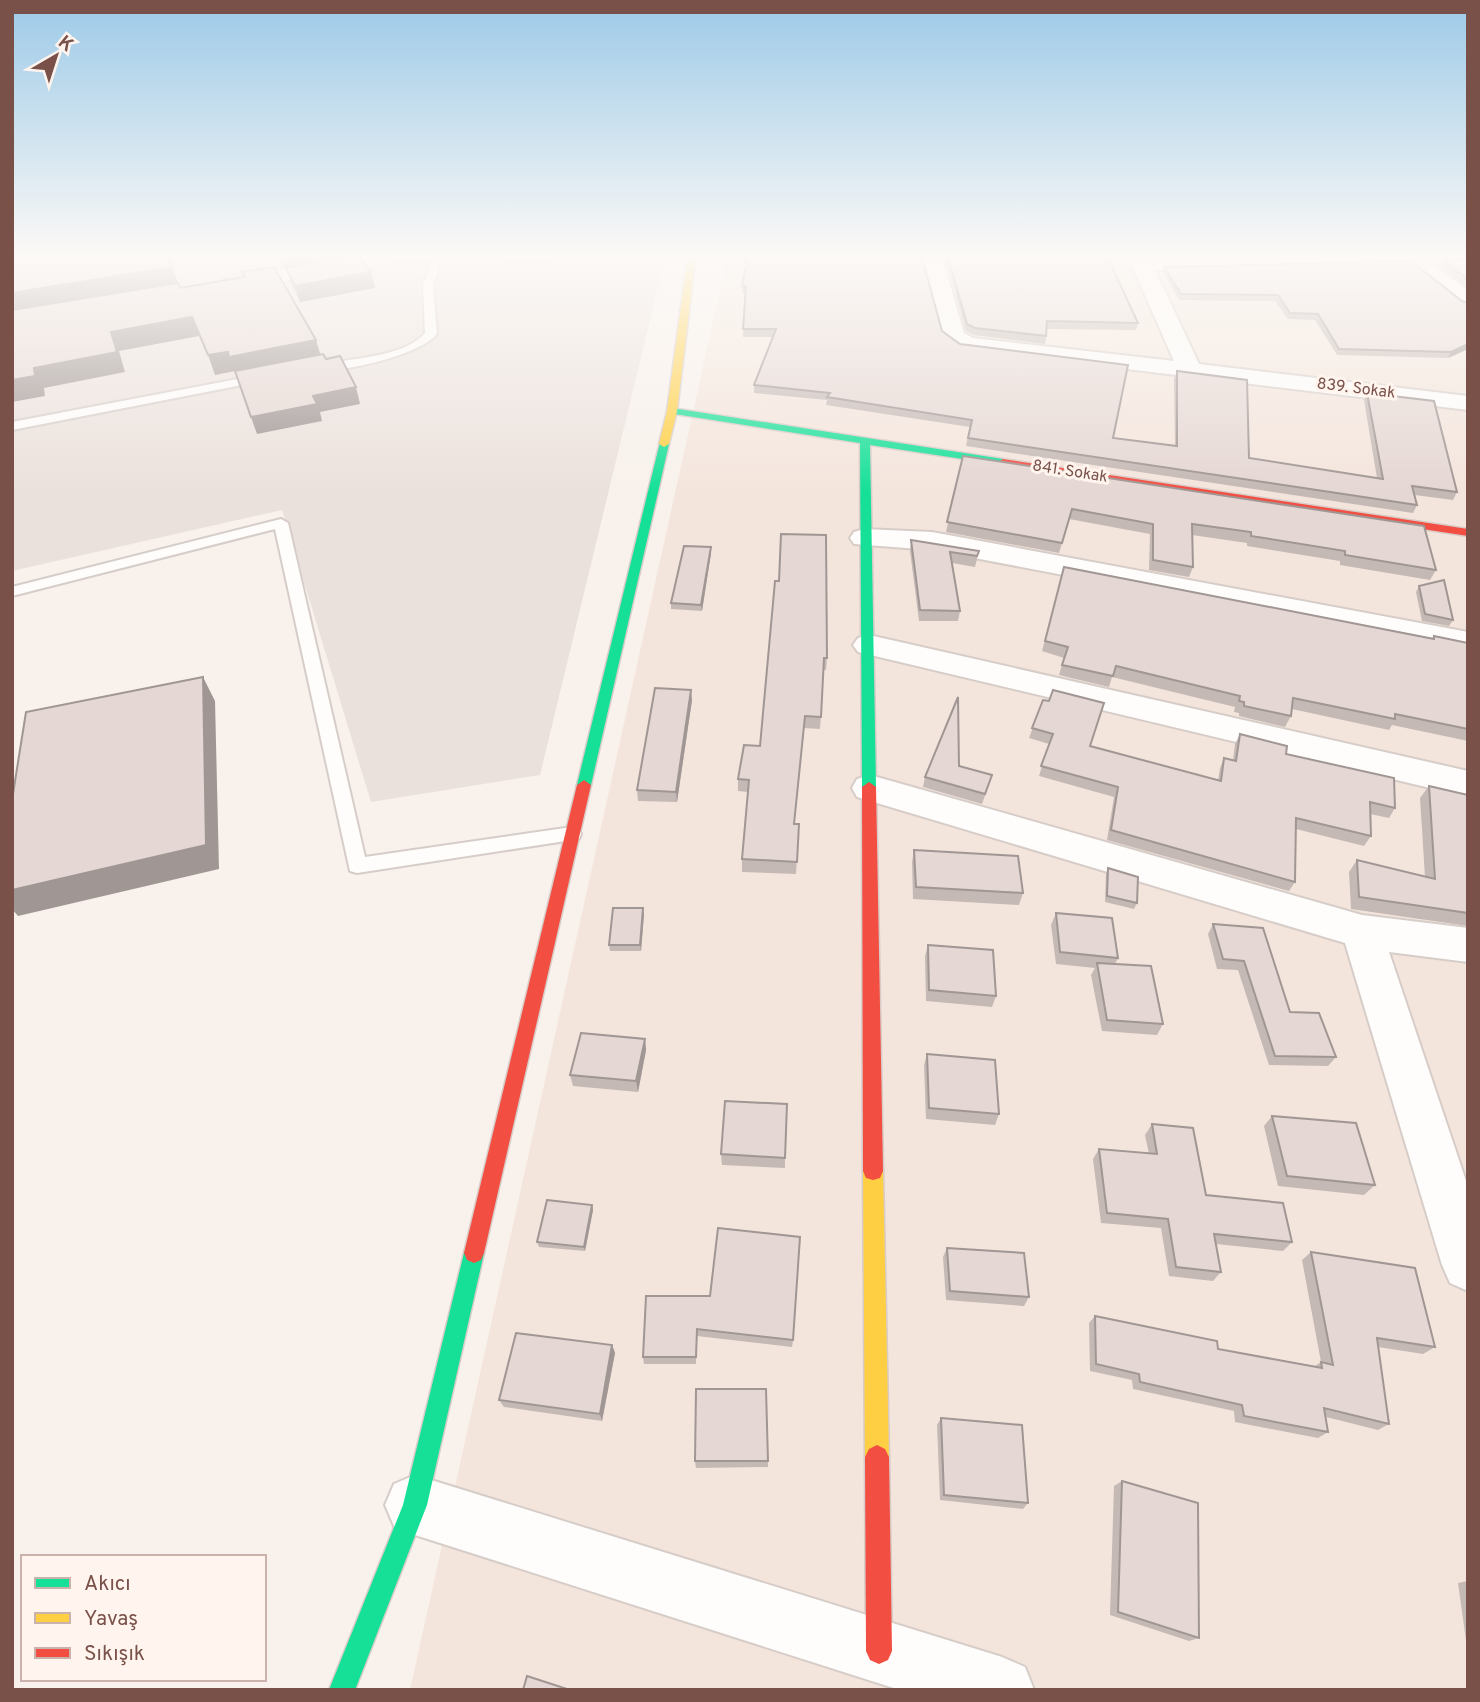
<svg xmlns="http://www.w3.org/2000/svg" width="1480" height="1702" font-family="Overpass,sans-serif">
  <rect width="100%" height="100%" fill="#f8f1ec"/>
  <polygon fill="#f4e5dc" points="728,254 1468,254 1468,1690 410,1690"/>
  <polygon fill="#ebe1dc" points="12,254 666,254 540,775 371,802 282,510 12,571"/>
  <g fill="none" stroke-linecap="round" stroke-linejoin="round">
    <g stroke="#d7cdc8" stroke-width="4">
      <g id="lane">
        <path d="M436,254L444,256L433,284L437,334C420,355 340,374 313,370V366C345,358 403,359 425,333L423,284Z"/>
        <polygon points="264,374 268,376 268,380 12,430 12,422"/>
        <polygon points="281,519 288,523 365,857 572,827 579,829 581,834 579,839 357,873 350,871 275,529 12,596 12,587"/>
      </g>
    </g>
    <g stroke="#d7cdc8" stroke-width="4">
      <g id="street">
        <polygon points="375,254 558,254 548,260 475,264 401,261 228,291 221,289 218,285 221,281 228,279"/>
        <polygon points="921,254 941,254 964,333 973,338 1174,361 1127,254 1147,254 1149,258 1468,254 1468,263 1433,264 1468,291 1468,307 1461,305 1409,264 1155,270 1199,364 1468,396 1468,410 959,349 943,336"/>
        <polygon points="864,529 932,532 1468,632 1468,652 932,550 854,544 850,538 854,532"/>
        <polygon points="869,635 1468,771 1468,797 858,652 853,645 858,638"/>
        <polygon points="870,775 1362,915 1468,928 1468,962 1389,952 1468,1187 1468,1291 1450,1283 1442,1265 1345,943 857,797 852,788 857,779"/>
        <polygon points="415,1475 1002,1657 1025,1667 1034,1690 900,1690 415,1535 394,1526 385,1505 394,1484"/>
      </g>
    </g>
    <g stroke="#d8ccc8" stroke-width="3">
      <g id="fast">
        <polygon points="672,408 1003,459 1008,462 1003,465 870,445 876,787 874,791 869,792 862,787 860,443 668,413 668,409"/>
        <polygon points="660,442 669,444 591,785 584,790 577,785"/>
        <polygon points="474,1243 481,1246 484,1253 427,1505 355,1690 329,1690 403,1505 464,1253 467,1246"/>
      </g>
    </g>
    <g stroke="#d8ccc8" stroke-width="3">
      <g id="slow">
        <polygon points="688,254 696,254 677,411 669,444 664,447 659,444 667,411"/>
        <polygon points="873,1162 880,1164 883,1171 889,1457 885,1465 877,1469 869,1465 865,1457 863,1171 866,1164"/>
      </g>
    </g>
    <g stroke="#d8ccc8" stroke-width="3">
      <g id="jam">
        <polygon points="1003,459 1468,529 1468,536 999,464 998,462"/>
        <polygon points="584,780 591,785 484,1253 481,1260 474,1263 467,1260 464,1253 577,785"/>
        <polygon points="869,782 876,787 883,1171 880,1178 873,1180 866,1178 863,1171 862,787"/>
        <polygon points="877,1445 885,1449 889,1457 892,1651 888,1660 879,1664 870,1660 866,1651 865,1457 869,1449"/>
      </g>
    </g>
    <use href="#lane" fill="#fefdfc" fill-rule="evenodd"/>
    <use href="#street" fill="#fefdfc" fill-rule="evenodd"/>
    <use href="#fast" fill="#16e098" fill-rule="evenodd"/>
    <use href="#slow" fill="#ffcf43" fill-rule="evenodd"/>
    <use href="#jam" fill="#f24e42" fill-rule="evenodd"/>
  </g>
  <g fill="#c5b9b5">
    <polygon points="276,254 351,254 352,255 283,267"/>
    <polygon points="743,254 942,331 960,344 1113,438 1175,446 1174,379 1177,371 1249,458 1377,478 1364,400 1367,393 1457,492 1453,500 1415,495 1417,505 1413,513 966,446 970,427 826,405 827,400 754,393 754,385 773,337 743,337 745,293 742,293 742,286 747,264 742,264"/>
    <polygon points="944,254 1106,254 1138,323 1136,330 1047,329 1045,344 974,335 966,331"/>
    <polygon points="1152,254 1290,254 1153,255"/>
    <polygon points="1468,259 1468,288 1440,266 1443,261"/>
    <polygon points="1164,267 1462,301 1468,349 1448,358 1337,355 1315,320 1288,319 1275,301 1179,300 1163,272"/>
    <polygon points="286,268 375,288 300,302 291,283"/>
    <polygon points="963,456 1436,570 1430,580 1340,565 1340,561 1247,546 1247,543 1192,535 1193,567 1189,577 1149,570 1150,534 1069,519 1059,553 946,532"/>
    <polygon points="911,540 979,551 975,567 952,563 960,611 958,621 919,621 910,551"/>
    <polygon points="711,553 702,611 671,609 671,603"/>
    <polygon points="1064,567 1432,638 1434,636 1468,643 1468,741 1392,725 1389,730 1292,709 1291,716 1285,727 1239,716 1239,713 1234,712 1235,707 1112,677 1109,687 1059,675 1064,658 1042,651"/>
    <polygon points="775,581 827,658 826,670 824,670 820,729 804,728 794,824 799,824 796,874 742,872 742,859 748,792 738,791 738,779 760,746"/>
    <polygon points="1419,586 1453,620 1449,626 1422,621 1416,592"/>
    <polygon points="692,700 677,802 638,801 637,790"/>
    <polygon points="1043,700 1090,746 1218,781 1220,768 1224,758 1233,760 1235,744 1240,734 1286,754 1395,808 1389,818 1370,814 1371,836 1364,846 1296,829 1295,882 1289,891 1107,840 1114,797 1039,776 1049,744 1029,738"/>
    <polygon points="959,766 989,785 982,804 923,787 925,777"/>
    <polygon points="1429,786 1468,795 1468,926 1351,909 1349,872 1357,860 1425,877 1420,798"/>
    <polygon points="914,850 1023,893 1019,905 913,899 912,862"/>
    <polygon points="1108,868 1137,903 1134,909 1105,902 1106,874"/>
    <polygon points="643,908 644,914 641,951 610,951 609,945"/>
    <polygon points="1056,913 1118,958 1115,964 1163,1024 1157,1035 1102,1031 1091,975 1095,968 1056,964 1051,925"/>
    <polygon points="1213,924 1290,1012 1336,1057 1328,1066 1269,1065 1238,970 1217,969 1208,934"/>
    <polygon points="928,945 996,996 992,1007 926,1001 925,956"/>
    <polygon points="645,1039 646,1050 638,1092 573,1086 570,1075"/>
    <polygon points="927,1054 999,1114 995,1125 926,1119 924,1065"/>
    <polygon points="1272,1116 1375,1185 1364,1195 1278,1186 1264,1126"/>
    <polygon points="1152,1124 1206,1195 1292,1242 1283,1251 1216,1244 1221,1272 1213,1281 1169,1276 1161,1228 1101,1223 1093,1159 1099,1149 1149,1154 1145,1135"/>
    <polygon points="721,1154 785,1158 785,1168 722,1165"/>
    <polygon points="592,1205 593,1210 585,1251 539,1247 537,1242"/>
    <polygon points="947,1248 1029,1297 1024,1306 946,1300 943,1257"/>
    <polygon points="1311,1252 1435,1347 1423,1354 1378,1347 1389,1424 1378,1430 1326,1417 1328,1432 1318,1438 1235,1422 1234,1411 1133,1389 1132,1380 1090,1371 1089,1323 1095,1316 1218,1349 1315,1366 1321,1362 1302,1260"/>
    <polygon points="646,1296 793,1340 792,1347 697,1336 696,1364 644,1364 643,1357"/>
    <polygon points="612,1345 615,1353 602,1421 504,1407 499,1400"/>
    <polygon points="941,1418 1028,1503 1023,1509 940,1500 937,1425"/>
    <polygon points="695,1461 768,1461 768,1467 696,1468"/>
    <polygon points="1122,1481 1199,1638 1189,1641 1110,1615 1114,1486"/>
    <polygon points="1468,1581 1468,1655 1458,1583"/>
  </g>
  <g fill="#a09694">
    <polygon points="279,254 351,254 352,255 283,267"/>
    <polygon points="172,267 179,285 12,313 12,293"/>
    <polygon points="371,272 375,288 300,302 295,286"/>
    <polygon points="192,317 199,336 119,351 125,372 44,388 45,396 12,402 12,380 34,368 111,332"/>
    <polygon points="316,340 322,360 235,371 215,375 208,355 228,352"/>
    <polygon points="1468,344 1468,349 1448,358 1451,352"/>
    <polygon points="356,387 360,404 320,412 322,421 257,434 251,417 313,396"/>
    <polygon points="711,547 711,553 702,611 701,605"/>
    <polygon points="203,677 215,701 219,869 18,916 12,909 12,890"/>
    <polygon points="691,690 692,700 677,802 676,792"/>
    <polygon points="643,908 644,914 641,951 640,945"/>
    <polygon points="645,1039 646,1050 638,1092 636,1081"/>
    <polygon points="592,1205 593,1210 585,1251 584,1247"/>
    <polygon points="612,1345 615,1353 602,1421 600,1414"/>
  </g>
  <g fill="#e5d7d3" stroke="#a09694" stroke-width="2">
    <polygon points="12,254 167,254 172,267 12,293"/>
    <polygon points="743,254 921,254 942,331 960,344 1128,365 1113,438 1177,446 1177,371 1247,380 1249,458 1383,479 1367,393 1434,401 1457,492 1412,486 1417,505 968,438 972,420 827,397 830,393 754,385 776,329 743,329 746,286 742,286 748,257 742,257"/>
    <polygon points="947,254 1106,254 1138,323 1047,321 1046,336 975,328 967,324"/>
    <polygon points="359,255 371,272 295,286 286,268"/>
    <polygon points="1468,259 1468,279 1443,261"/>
    <polygon points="1411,261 1462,301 1468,303 1468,344 1451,352 1339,349 1318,314 1290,313 1278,295 1181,294 1164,267"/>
    <polygon points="274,267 316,340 229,357 228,352 208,355 192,317 111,332 117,352 34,368 35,376 12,380 12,310 178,283 180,288 245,277 242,272"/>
    <polygon points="323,354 326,359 340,356 356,387 313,396 317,404 251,417 235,371"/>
    <polygon points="963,456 1424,526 1436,570 1345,555 1345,551 1251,536 1251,532 1192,524 1193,567 1153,560 1153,524 1072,509 1062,543 947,522"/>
    <polygon points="781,534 826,535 827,658 824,658 821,717 805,716 794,824 799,824 797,862 742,859 749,780 738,779 744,745 760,746 775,581 779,581"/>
    <polygon points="911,540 979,551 977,556 950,552 960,611 920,610"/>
    <polygon points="684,546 711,547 701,605 671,603"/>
    <polygon points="1064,567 1434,639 1434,636 1468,643 1468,729 1395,714 1395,719 1293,698 1291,716 1244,706 1244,702 1239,701 1240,696 1116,666 1113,676 1062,665 1068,647 1045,641"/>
    <polygon points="1444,580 1453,620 1425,614 1419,586"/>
    <polygon points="203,677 206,845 12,890 12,800 26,712"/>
    <polygon points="655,688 691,690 676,792 637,790"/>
    <polygon points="1053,690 1104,703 1090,746 1221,781 1224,758 1236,761 1240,734 1287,746 1286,754 1394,778 1395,808 1370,802 1371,836 1296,818 1295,882 1111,830 1118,787 1041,766 1053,734 1032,728 1043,700 1049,701"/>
    <polygon points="958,697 959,766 992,775 985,794 925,777"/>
    <polygon points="1429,786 1468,795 1468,913 1359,897 1357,860 1435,879"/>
    <polygon points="914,850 1018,856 1023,893 916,887"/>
    <polygon points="1108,868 1138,877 1137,903 1107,896"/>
    <polygon points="613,908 643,908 640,945 609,945"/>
    <polygon points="1056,913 1112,918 1118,958 1060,952"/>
    <polygon points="1213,924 1263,928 1290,1012 1319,1013 1336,1057 1275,1056 1244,961 1223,959"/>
    <polygon points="928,945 993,950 996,996 929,990"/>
    <polygon points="1097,963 1151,966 1163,1024 1107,1020"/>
    <polygon points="581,1033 645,1039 636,1081 570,1075"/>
    <polygon points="927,1054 995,1060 999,1114 929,1108"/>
    <polygon points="725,1101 787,1104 785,1158 721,1154"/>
    <polygon points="1272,1116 1356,1123 1375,1185 1287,1176"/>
    <polygon points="1152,1124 1193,1128 1206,1195 1283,1203 1292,1242 1214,1234 1221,1272 1176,1267 1168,1219 1107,1213 1099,1149 1157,1154"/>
    <polygon points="547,1200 592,1205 584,1247 537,1242"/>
    <polygon points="718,1228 800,1237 793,1340 697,1329 696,1357 643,1357 646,1296 710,1296"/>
    <polygon points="947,1248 1024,1253 1029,1297 950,1291"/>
    <polygon points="1311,1252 1415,1268 1435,1347 1377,1338 1389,1424 1324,1408 1328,1432 1244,1416 1242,1405 1140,1382 1139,1374 1096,1364 1095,1316 1217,1341 1218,1349 1322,1368 1321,1362 1333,1365"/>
    <polygon points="516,1333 612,1345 600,1414 499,1400"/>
    <polygon points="696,1389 766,1389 768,1461 695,1461"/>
    <polygon points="941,1418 1022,1425 1028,1503 944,1495"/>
    <polygon points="1122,1481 1198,1503 1199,1638 1118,1612"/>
    <polygon points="527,1676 570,1690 523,1690"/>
  </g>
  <linearGradient id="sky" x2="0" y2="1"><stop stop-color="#9dcae8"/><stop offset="0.52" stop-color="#fcf9f6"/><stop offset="1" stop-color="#fcf9f6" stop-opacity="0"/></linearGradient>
  <rect width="1480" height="492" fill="url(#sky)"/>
  <g text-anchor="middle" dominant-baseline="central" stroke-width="6" stroke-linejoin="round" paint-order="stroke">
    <g font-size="16" fill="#795149" stroke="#fff5ee">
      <text transform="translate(1356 389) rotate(7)">839. Sokak</text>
      <text transform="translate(1070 472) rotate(9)">841. Sokak</text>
    </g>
  </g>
  <rect width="1480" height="1702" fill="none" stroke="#795149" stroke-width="28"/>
  <rect x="21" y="1555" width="245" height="126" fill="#fff5ee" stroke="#c9b3ac" stroke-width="2"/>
  <rect x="35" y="1578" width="35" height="10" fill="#16e098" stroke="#c9b3ac" stroke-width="2"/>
  <text x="84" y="1590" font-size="21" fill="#795149">Akıcı</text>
  <rect x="35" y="1613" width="35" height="10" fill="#ffcf43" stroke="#c9b3ac" stroke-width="2"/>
  <text x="84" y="1625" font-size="21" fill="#795149">Yavaş</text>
  <rect x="35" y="1648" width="35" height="10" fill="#f24e42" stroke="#c9b3ac" stroke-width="2"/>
  <text x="84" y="1660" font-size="21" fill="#795149">Sıkışık</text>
  <g transform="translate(56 56) rotate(39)" stroke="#fff5ee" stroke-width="5" paint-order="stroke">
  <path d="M0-5L12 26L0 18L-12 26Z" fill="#795149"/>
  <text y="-10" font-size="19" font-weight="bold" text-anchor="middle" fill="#795149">K</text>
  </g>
</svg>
